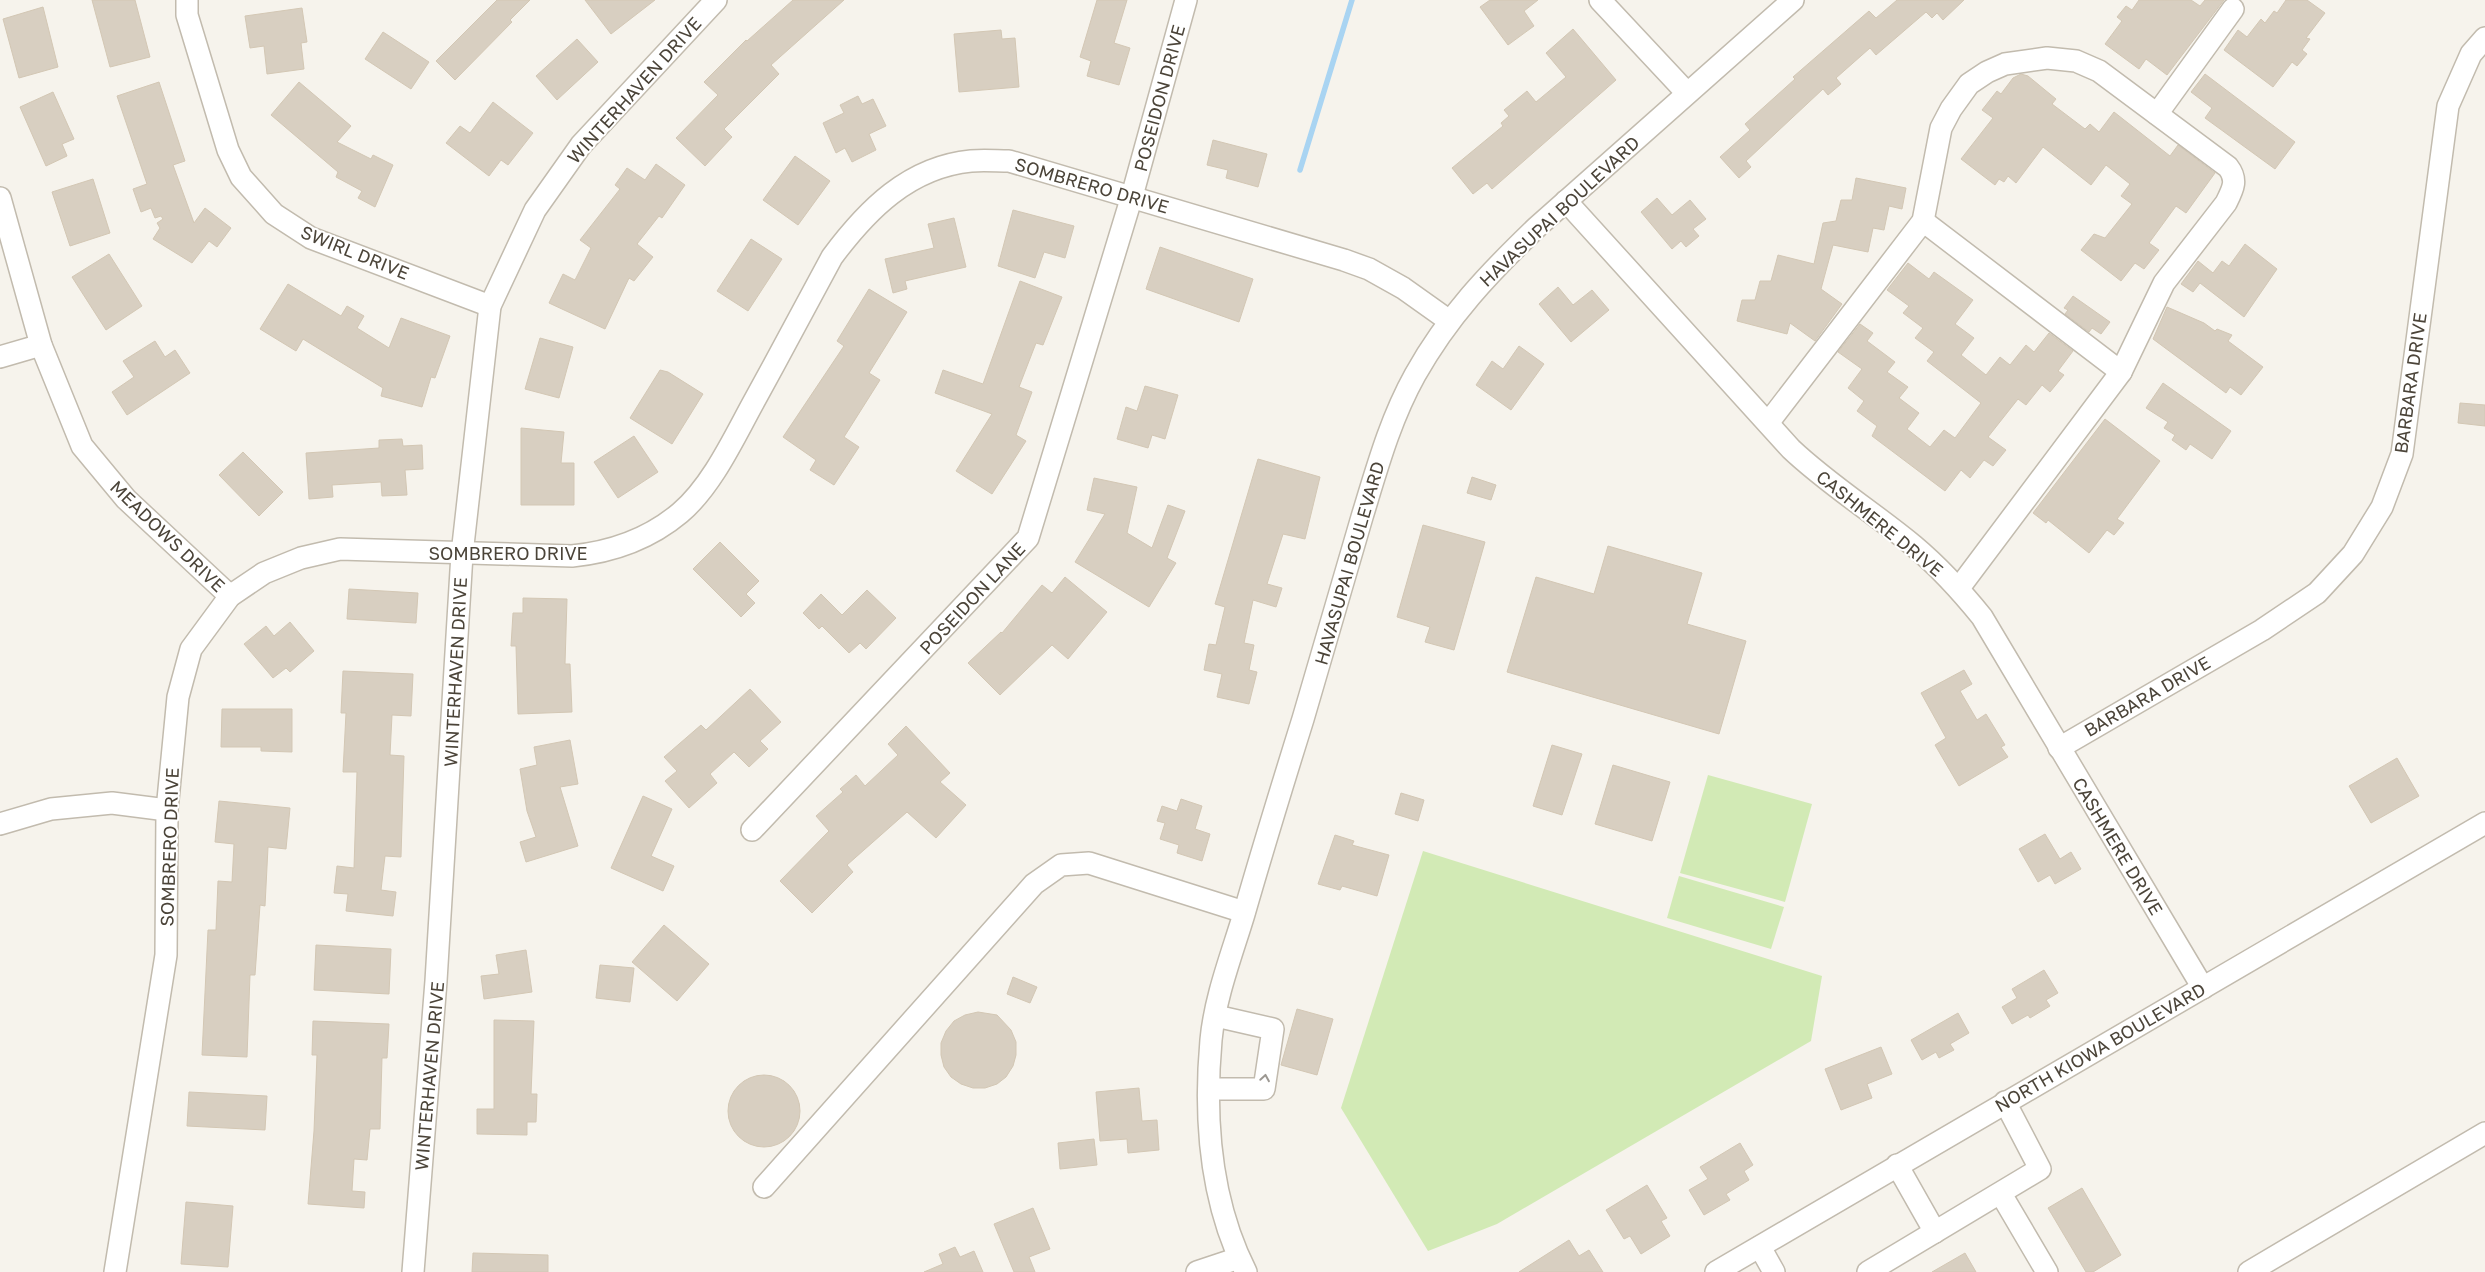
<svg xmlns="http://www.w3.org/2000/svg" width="2485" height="1272" font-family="'Golos Text',sans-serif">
  <rect width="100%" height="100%" fill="#f6f3ec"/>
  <g fill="#d2eab5">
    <polygon points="1708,775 1812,804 1785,902 1680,873"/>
    <polygon points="1423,851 1822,976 1811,1041 1497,1224 1428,1251 1341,1108"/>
    <polygon points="1679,876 1784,907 1771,949 1667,918"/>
  </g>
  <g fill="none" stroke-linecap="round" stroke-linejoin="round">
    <polyline stroke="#a9d4f2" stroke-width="5.5" points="1300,170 1352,0"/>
  </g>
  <g fill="#d8cfc1" stroke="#d3c7b4">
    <polygon points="92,0 135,0 150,57 110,67"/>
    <polygon points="497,0 530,0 510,20 512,22 455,80 436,61"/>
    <polygon points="585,0 655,0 611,34"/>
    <polygon points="793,0 844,0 771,65 779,74 724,129 732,137 705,166 676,138 718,95 704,82 746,40 747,41"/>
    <polygon points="1097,0 1127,0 1114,43 1130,48 1119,85 1087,76 1091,61 1080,57"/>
    <polygon points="1490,0 1538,0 1524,11 1534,26 1508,45 1480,7"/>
    <polygon points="1897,0 1964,0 1943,20 1937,13 1932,18 1926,12 1876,55 1870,48 1836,78 1841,84 1828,95 1823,89 1746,161 1751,167 1739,178 1720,157 1750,130 1745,124 1795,79 1793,77 1869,11 1876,18"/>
    <polygon points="2139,0 2191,0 2200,6 2205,0 2224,0 2167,75 2146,59 2139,69 2105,44 2122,21 2117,17 2126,6 2132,10"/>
    <polygon points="2286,0 2307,0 2325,13 2306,38 2310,39 2302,50 2307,54 2297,66 2292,62 2273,87 2224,50 2238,30 2247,37 2261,19 2265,23 2274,11 2277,13"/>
    <polygon points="43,7 58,67 19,78 3,19"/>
    <polygon points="302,8 307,42 301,43 304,69 267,74 264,46 250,48 245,16"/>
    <polygon points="1573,29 1616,80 1492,189 1487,183 1473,194 1452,168 1503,126 1501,123 1509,116 1504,110 1527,91 1536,102 1566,77 1546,53"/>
    <polygon points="1001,30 1002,39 1015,38 1019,87 959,92 954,34"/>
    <polygon points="383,32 429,62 411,89 365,59"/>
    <polygon points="577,39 598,62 557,100 536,76"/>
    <polygon points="2021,74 2028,76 2056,99 2052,104 2085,129 2090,124 2099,132 2114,112 2170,156 2178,145 2215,173 2186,213 2176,206 2149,243 2159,250 2144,269 2135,263 2121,281 2081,250 2094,234 2105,238 2132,204 2121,196 2130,184 2106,165 2091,185 2043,147 2016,183 2008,176 2004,182 1999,179 1995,185 1961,159 1993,118 1982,110 1997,91 2001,94 2013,78"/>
    <polygon points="2205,74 2295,142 2275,169 2205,118 2212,108 2191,92"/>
    <polygon points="159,82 185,161 173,165 194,223 205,208 231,228 217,247 209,241 192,263 153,239 160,228 157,223 163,219 161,216 155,218 151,208 141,212 133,189 147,184 117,96"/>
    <polygon points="299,82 351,126 337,142 371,159 373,155 393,165 375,207 358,198 362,191 336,177 338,172 271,115"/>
    <polygon points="53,92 74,139 62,144 67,156 46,166 20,107"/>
    <polygon points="858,96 862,104 873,99 886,126 869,134 876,150 852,162 845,148 836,153 823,123 844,113 840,105"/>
    <polygon points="493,102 533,133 508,165 501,160 489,176 446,143 460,126 470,133"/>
    <polygon points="1213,140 1267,154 1258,187 1226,178 1228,170 1207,165"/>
    <polygon points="795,156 830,181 798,225 763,200"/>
    <polygon points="656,164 685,185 662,218 659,216 637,244 653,257 634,281 629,278 605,329 549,303 563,274 575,280 591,248 580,240 620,189 615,185 627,168 645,180"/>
    <polygon points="1856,178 1906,188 1902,209 1889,206 1884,230 1873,228 1868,252 1833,245 1821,289 1842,304 1818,337 1815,341 1790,323 1787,334 1737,321 1742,300 1755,300 1760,281 1771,281 1778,255 1814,264 1823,223 1836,221 1841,200 1852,200"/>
    <polygon points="93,179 110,233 70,246 52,192"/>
    <polygon points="1657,198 1672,215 1690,200 1706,219 1693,229 1699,236 1686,247 1681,241 1672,249 1641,212"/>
    <polygon points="1013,210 1074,226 1065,258 1044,252 1035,278 998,266"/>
    <polygon points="954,218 966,267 905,281 907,289 893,293 885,259 934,248 928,224"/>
    <polygon points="751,239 782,259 748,311 717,291"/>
    <polygon points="2245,244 2277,269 2244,317 2200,283 2193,292 2181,284 2198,261 2213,273 2222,261 2229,266"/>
    <polygon points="1160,247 1253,279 1239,322 1146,289"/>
    <polygon points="109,254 142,306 106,330 72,277"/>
    <polygon points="1908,263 1929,279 1934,272 1973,300 1955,324 1974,338 1961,355 1986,375 2000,357 2010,365 2026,345 2034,352 2049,333 2073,351 2058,371 2064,375 2050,392 2042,385 2026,405 2018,399 1988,437 2006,450 1993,466 1984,460 1970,478 1961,470 1945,491 1872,436 1877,426 1857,411 1864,401 1848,388 1862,369 1838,352 1860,324 1873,333 1867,341 1895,362 1887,372 1908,387 1899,398 1919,413 1907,429 1930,447 1944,430 1955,438 1981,403 1927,361 1934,352 1915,338 1923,328 1903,313 1909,306 1887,290"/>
    <polygon points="1020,281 1062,297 1043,345 1036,343 1019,387 1032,392 1016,435 1026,441 992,494 956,471 992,414 935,393 943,370 983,384"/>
    <polygon points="288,284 341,316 347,306 364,316 357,328 389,348 401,318 450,336 435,378 431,377 422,407 381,396 383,388 303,339 296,351 260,329"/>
    <polygon points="1558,287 1573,305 1592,290 1609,310 1571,342 1539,304"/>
    <polygon points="869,289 907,312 869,373 880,380 844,437 859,447 834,485 810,470 816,460 783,437 844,346 837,341"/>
    <polygon points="2073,296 2110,322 2101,334 2092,328 2089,332 2065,314 2068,310 2064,308"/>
    <polygon points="2167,307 2204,323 2215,331 2217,329 2232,335 2228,341 2263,367 2241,395 2230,387 2226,393 2153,339"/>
    <polygon points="540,338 573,347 559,398 525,389"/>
    <polygon points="155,341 165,357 175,350 190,373 127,415 112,392 134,377 123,361"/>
    <polygon points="1519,346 1544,364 1511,410 1476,385 1492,361 1503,369"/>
    <polygon points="660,370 668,372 703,394 672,444 630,418"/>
    <polygon points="2163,383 2231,431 2212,459 2190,444 2186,450 2172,440 2175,435 2164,428 2168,422 2146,408"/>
    <polygon points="1145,386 1178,395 1165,439 1152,435 1148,448 1117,439 1126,407 1137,411"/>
    <polygon points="2460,403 2485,405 2485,426 2458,423"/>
    <polygon points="2105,419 2160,461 2117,519 2124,523 2114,535 2107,530 2089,553 2048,520 2046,523 2033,513"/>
    <polygon points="521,428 564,432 561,463 574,463 574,505 521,505"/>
    <polygon points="634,436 658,472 618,498 594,462"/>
    <polygon points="402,439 403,446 422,445 423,469 405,470 407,495 382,496 381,482 332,485 333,497 309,499 306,453 379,448 379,440"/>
    <polygon points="243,452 283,492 259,516 219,475"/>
    <polygon points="1258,459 1320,477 1305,539 1283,534 1267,584 1282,588 1276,607 1253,600 1244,643 1254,645 1249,670 1257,672 1249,704 1217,697 1222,674 1204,670 1209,644 1216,645 1225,607 1215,604"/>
    <polygon points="1472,477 1496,485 1491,500 1467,493"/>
    <polygon points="1094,478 1137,487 1127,533 1152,548 1168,505 1185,511 1167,558 1176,563 1149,607 1075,562 1105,514 1087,510"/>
    <polygon points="1423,525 1485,542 1454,650 1425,642 1430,627 1397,617"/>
    <polygon points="720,542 759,581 746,594 755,603 741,617 693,569"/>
    <polygon points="1608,546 1702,573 1687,624 1746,641 1719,734 1507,672 1536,577 1594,594"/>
    <polygon points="1065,577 1107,612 1068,659 1052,645 1000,695 968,663 1001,632 1002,633 1042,585 1052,593"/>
    <polygon points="349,589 418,593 416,623 347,619"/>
    <polygon points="867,590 896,618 866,649 860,643 849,653 822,626 819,629 803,613 821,594 842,615"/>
    <polygon points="523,598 567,599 565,664 570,664 572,712 518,714 516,646 511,646 513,613 523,613"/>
    <polygon points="290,622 314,651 290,672 286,668 273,678 244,644 266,626 274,636"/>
    <polygon points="1964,670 1972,684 1960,691 1977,720 1986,714 2005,745 2001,747 2008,757 1959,786 1935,745 1946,738 1921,693"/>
    <polygon points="343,671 413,674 411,716 392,715 390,755 404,756 401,857 385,856 381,890 396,892 393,916 346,911 348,894 334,893 337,866 354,868 357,772 343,772 346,713 341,713"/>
    <polygon points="750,689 781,722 760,741 768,749 749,767 734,752 710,774 717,783 689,808 665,781 677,771 664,757 701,725 706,730"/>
    <polygon points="222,709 292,709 292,752 261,751 261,747 221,747"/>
    <polygon points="906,726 950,773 940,782 966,805 936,838 907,812 847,865 853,872 812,913 780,881 829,831 816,816 843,792 840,789 856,775 865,786 898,755 888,744"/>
    <polygon points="570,740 578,784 560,787 578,846 526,862 520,842 536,837 527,811 520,769 537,765 534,747"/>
    <polygon points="1552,745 1582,754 1562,815 1533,806"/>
    <polygon points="2397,758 2419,796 2371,823 2349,786"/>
    <polygon points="1613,765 1670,782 1652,841 1595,824"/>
    <polygon points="1401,793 1424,800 1418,821 1395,814"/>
    <polygon points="643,796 672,809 651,856 674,866 663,891 611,868"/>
    <polygon points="1181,799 1202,806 1195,829 1210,834 1202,861 1177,853 1179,845 1160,839 1165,823 1157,821 1162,806 1177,811"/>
    <polygon points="219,801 290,808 286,849 268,847 265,906 260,905 255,975 250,975 247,1057 202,1055 208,930 216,930 218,881 232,882 234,844 215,842"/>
    <polygon points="2045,834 2060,859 2071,852 2081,869 2055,884 2050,875 2038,882 2019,849"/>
    <polygon points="1335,835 1354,841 1352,845 1389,855 1377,896 1342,886 1340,890 1318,884"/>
    <polygon points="664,925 709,964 677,1001 632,962"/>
    <polygon points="316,945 391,949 389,994 314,990"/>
    <polygon points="526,950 532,992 484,999 481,976 499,974 496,955"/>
    <polygon points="600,965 634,968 630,1002 596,998"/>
    <polygon points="2044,970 2058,993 2046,1000 2050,1006 2030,1018 2028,1015 2012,1024 2002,1007 2017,998 2012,989"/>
    <polygon points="1013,977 1037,987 1030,1003 1007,994"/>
    <polygon points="1297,1009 1333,1019 1317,1075 1281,1065"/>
    <polygon points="978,1012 997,1015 1011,1030 1016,1042 1016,1055 1013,1066 1006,1077 997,1084 985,1088 973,1088 961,1084 951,1077 944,1067 941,1055 941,1043 946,1031 954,1021 965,1015"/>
    <polygon points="1958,1013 1969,1033 1950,1044 1954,1050 1939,1058 1936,1052 1922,1060 1911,1040"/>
    <polygon points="494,1020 534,1021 531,1094 537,1094 536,1122 527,1122 527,1135 477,1134 477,1109 494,1109"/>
    <polygon points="313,1021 389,1024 387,1058 382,1058 380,1129 370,1129 367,1160 354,1159 352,1191 365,1192 364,1208 308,1204 314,1131 317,1055 312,1055"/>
    <polygon points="1881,1047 1892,1074 1867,1084 1872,1098 1841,1110 1825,1069"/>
    <circle cx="764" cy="1111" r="36"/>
    <polygon points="1139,1088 1142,1121 1157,1120 1159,1150 1128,1153 1127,1139 1100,1141 1096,1092"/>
    <polygon points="189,1092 267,1096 265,1130 187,1126"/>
    <polygon points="1094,1139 1097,1165 1060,1169 1058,1143"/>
    <polygon points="1740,1143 1753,1165 1744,1171 1749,1180 1726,1194 1730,1200 1704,1215 1689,1190 1708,1179 1700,1167"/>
    <polygon points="1647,1185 1667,1218 1661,1221 1670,1236 1641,1254 1630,1236 1624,1239 1606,1210"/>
    <polygon points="2082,1188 2121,1255 2093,1272 2086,1272 2048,1208"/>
    <polygon points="186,1202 233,1206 228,1267 181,1264"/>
    <polygon points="1033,1208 1050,1249 1029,1257 1035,1272 1014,1272 994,1224"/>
    <polygon points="1569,1240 1579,1256 1589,1250 1603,1272 1519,1272"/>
    <polygon points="955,1247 960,1257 974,1251 983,1272 924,1272 943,1264 939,1254"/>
    <polygon points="473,1253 548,1255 548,1272 472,1272"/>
    <polygon points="1965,1253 1976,1272 1932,1272"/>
  </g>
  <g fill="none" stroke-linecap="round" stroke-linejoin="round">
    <g stroke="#c2bbae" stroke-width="24">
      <g id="minor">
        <polyline points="187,0 187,15 228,150 241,177 274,214 311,238 490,306"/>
        <polyline points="1600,0 1687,93"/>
        <polyline points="2157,114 2233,9"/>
        <polyline points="0,198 41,345 82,446 126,499 230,596"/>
        <path d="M1566,201L1791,449C1829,485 1873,512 1914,546C1939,567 1961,591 1982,617L2203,988"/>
        <polyline points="1923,221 2121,372"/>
        <polyline points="0,357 41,345"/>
        <path d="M1768,423L1923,221L1941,128L1951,109L1969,84L1987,72L2005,64L2047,58L2076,61L2099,71L2228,167C2238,180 2233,189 2226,203L2164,283L2121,372L1959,588"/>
        <polyline points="2059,748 2262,630 2317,593 2353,554 2382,507 2402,454 2448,106 2471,54 2485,38"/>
        <polyline points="0,824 51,809 112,803 167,810"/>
        <polyline points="752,830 1028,538 1132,196 1186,0"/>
        <polyline points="1209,1089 1264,1089 1273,1029 1216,1016"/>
        <polyline points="1897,1165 1935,1232"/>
        <polyline points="764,1187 1034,884 1061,865 1089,863 1244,912"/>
        <polyline points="2001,1194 2047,1272"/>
        <polyline points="1760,1247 1774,1272"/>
        <path d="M115,1272L166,955L167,810L178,697L191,649L230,596L264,573L301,558L340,549L572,556C612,552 649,539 680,513C711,487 733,440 752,405C779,356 805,307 832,257C867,210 909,167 971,161C983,160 997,161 1009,161L1344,260L1369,269L1403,288L1448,320"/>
        <polyline points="413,1272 436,981 462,554 490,306 535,210 581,145 716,0"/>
        <polyline points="1197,1272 1239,1258"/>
        <path d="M1246,1272C1210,1201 1204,1118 1211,1040C1215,997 1232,954 1244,914C1263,848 1283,783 1303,719C1323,652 1342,584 1362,517C1377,468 1390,420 1415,375C1448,316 1489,273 1537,227L1793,0"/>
        <polyline points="1716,1272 2485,823"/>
        <polyline points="1868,1272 2040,1169 2005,1102"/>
        <polyline points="2249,1272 2485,1133"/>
      </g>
    </g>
    <use href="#minor" stroke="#fff" stroke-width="21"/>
  </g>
  <defs><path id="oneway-chevron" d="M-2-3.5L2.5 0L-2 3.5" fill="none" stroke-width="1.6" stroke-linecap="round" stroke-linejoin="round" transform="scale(1.25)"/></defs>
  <use stroke="#9c9892" href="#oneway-chevron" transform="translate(1265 1078) rotate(-81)"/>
  <g text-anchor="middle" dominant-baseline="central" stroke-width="4" stroke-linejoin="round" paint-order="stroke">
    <g font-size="18" fill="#4b4439" stroke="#fff">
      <text transform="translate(634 90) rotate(-48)">WINTERHAVEN DRIVE</text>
      <text transform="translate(1159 98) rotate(-75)">POSEIDON DRIVE</text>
      <text transform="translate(1092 185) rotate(16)">SOMBRERO DRIVE</text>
      <text transform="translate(1559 211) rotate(-43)">HAVASUPAI BOULEVARD</text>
      <text transform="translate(355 252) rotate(22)">SWIRL DRIVE</text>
      <text transform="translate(2410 383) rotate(-82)">BARBARA DRIVE</text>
      <text transform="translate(1880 523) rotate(39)">CASHMERE DRIVE</text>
      <text transform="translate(168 536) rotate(44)">MEADOWS DRIVE</text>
      <text x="508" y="553">SOMBRERO DRIVE</text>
      <text transform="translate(1349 563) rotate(-74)">HAVASUPAI BOULEVARD</text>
      <text transform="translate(972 598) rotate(-47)">POSEIDON LANE</text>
      <text transform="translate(455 672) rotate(-87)">WINTERHAVEN DRIVE</text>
      <text transform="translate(2147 696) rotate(-30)">BARBARA DRIVE</text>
      <text transform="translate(2118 846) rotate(59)">CASHMERE DRIVE</text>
      <text transform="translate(169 847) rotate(-88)">SOMBRERO DRIVE</text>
      <text transform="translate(2100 1047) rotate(-30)">NORTH KIOWA BOULEVARD</text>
      <text transform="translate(429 1076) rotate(-85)">WINTERHAVEN DRIVE</text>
    </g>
  </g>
</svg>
